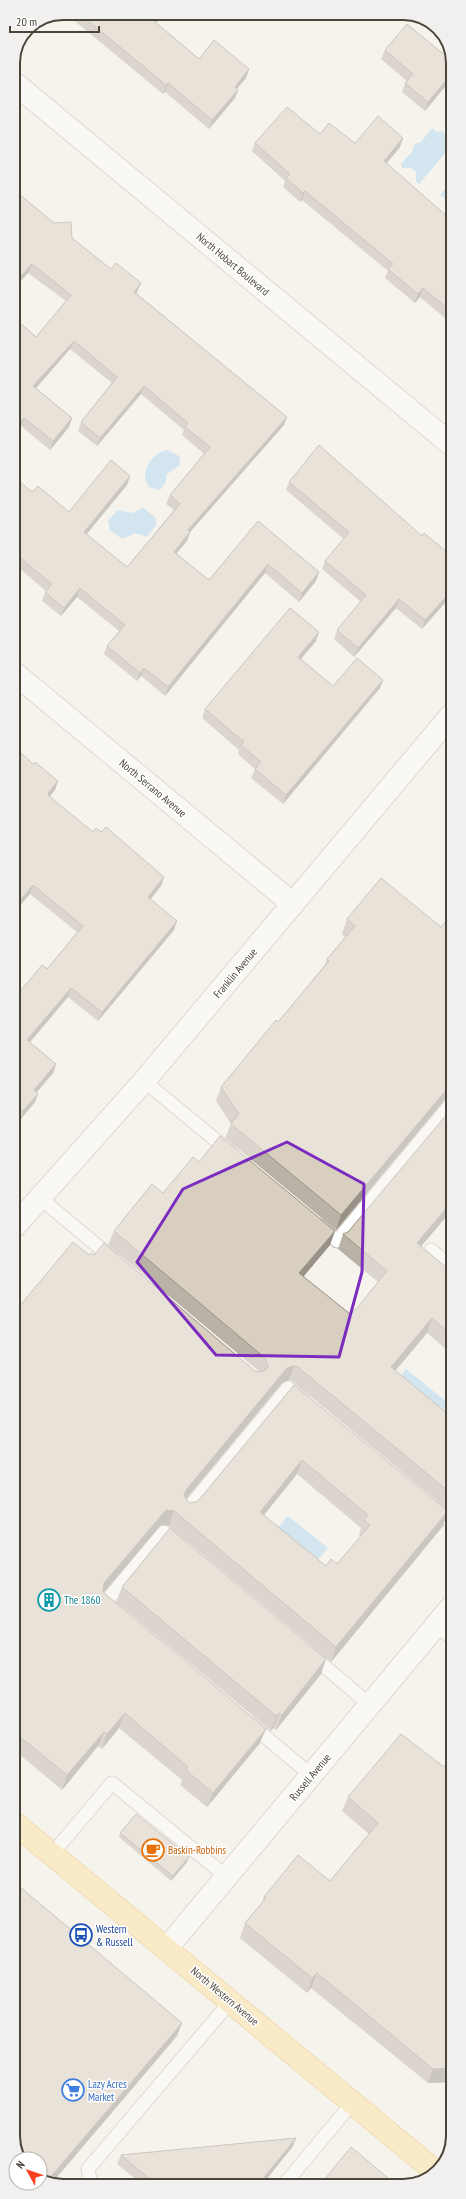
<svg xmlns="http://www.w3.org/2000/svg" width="466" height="2199" font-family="'PT Sans Narrow',sans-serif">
  <rect width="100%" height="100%" fill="#f6f3ec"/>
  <g fill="#a9d4f2">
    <polygon points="432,128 436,132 443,131 446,135 446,139 453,144 419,184 416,182 416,171 411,168 402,168 401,164 412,152 415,144 421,142"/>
    <polygon points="453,179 453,205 440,195"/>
    <path d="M167,450L179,456L180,465L166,475V482L160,490L149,487L146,482C142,469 153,452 167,450Z"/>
    <polygon points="143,508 156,518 156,525 147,537 135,533 122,539 110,530 108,521 118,510 132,513"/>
    <polygon points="406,1369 448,1403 443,1410 394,1385"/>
    <polygon points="288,1516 328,1548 315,1563 275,1531"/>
  </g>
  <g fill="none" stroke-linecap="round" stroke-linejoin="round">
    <g stroke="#c2bbae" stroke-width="15">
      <g id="service">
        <polyline points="144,1081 229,1151"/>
        <polyline points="40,1198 112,1258"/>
        <polyline points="320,1226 337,1241 453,1102"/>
        <polyline points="431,1250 453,1269"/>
        <polyline points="433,1507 453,1524"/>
        <polyline points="187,1510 288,1388 303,1400"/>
        <polyline points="112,1608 105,1603 164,1532 180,1545"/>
        <polyline points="436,1625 453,1639"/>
        <polyline points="310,1654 370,1705"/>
        <polyline points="250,1724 311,1775"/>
        <polyline points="52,1854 112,1783 227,1877"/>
        <polyline points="91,2186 88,2169 231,2001"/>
        <polyline points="283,2186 353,2102"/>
      </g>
    </g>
    <g stroke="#c2bbae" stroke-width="24">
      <g id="minor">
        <polyline points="13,82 453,446"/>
        <polyline points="13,672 293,904"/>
        <polyline points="167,1948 453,1605"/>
      </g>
    </g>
    <g stroke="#c2bbae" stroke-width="24">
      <polyline id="tertiary" points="13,1228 144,1081 453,713"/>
    </g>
    <g stroke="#e6c16a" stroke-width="24">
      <polyline id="primary" points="13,1822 436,2172"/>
    </g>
    <use href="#service" stroke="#fff" stroke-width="13"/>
    <use href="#minor" stroke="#fff" stroke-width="22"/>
    <use href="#tertiary" stroke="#fff" stroke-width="22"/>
    <use href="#primary" stroke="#ffe39c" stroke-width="22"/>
  </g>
  <g fill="#bab2a6" fill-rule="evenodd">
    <polygon points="65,13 163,13 162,16 156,23 199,59 249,69 246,78 237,89 235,98 209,129 165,92 163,94"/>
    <polygon points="385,50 453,62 453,77 425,111 402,92 405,83 407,81 381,59"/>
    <polygon points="320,134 355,143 403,138 400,147 386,164 448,217 453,211 453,325 420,297 415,303 385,278 388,271 302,200 300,202 283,187 285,181 252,151 255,143"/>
    <polygon points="13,189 137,292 136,293 287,417 284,425 190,532 187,541 176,554 209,580 258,521 316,581 299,602 265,573 165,696 141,676 137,681 104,654 107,646 119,631 77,597 61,616 42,601 45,592 46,591 13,563 13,476 32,492 69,512 130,476 127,485 86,534 127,567 174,510 166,504 170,495 204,454 182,435 184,430 141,394 97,446 78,431 81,422 112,383 70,349 36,388 72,418 69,427 50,450 21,426 13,437 13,317 36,337 66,301 28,273"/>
    <polygon points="289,482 422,536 453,557 422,629 396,608 354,657 334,639 337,630 361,602 322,569 325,561 344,539 286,490"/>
    <polygon points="316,641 301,659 333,686 383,680 380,688 283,804 251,778 255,769 238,754 239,750 202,718 205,709"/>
    <polygon points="17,753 58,781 55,790 49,797 93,832 101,832 164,877 161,886 151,899 174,930 98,1021 68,997 30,1042 56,1064 53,1073 37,1092 35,1102 20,1120 13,1114 13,1000 47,969 77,932 30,894"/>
    <polygon points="347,919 441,927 447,1097 336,1230 225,1138 231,1124 216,1101 221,1087 278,1022 324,966 327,959 345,937 342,934"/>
    <path d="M199,1162L335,1231L330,1245L303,1276L350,1314L358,1307L378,1282L338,1249L343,1234L421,1246L453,1273V1355L427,1333L395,1370L453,1418V1514L293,1382L289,1380L282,1383L186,1499L187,1501L191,1503L198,1501L294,1385L443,1526L331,1662L169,1526L161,1525L104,1592L260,1743L207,1807L180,1785L182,1780L119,1728L102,1749L98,1746L62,1790L13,1749V1314L89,1255H94L255,1371L260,1372L108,1245L114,1231L163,1193ZM297,1474L361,1528L359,1535L361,1537L337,1564L326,1566L264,1515Z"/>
    <polygon points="122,1587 321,1674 276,1730 273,1728 271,1731 116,1602"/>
    <polygon points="453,1756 453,2093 451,2093 451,2082 428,2083 311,1988 307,1993 240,1938 245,1923 261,1905 264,1897 330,1881 369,1834 342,1811 348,1797 444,1767"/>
    <polygon points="120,1833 187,1862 171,1881 119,1837"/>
    <polygon points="293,2146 261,2186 144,2186 117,2164 121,2155"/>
  </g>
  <g fill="#979187">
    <polygon points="160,13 163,13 162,16 151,29 154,21"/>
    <polygon points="249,69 246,78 231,95 235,87"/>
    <polygon points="453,72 453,77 425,111 428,102"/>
    <polygon points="168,83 165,92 163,94 166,85"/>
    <polygon points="238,90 235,98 209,129 212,120"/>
    <polygon points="403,138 400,147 381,170 384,161"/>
    <polygon points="305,191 302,200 300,202 303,193"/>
    <polygon points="32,264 28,273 13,290 13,285"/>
    <polygon points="141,283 137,292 131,300 134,292"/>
    <polygon points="423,288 420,297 415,303 418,294"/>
    <polygon points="74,341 70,349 30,395 33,386"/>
    <polygon points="144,386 141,394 97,446 100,438"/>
    <polygon points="287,417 284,425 190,532 187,541 171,560 174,552 188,530"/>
    <polygon points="24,418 21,426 13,437 13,432"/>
    <polygon points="72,418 69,427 50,450 53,441"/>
    <polygon points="130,476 127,485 81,541 84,532"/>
    <polygon points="268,564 265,573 165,696 168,687"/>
    <polygon points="319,572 316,581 299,602 302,593"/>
    <polygon points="80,588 77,597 61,616 64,608"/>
    <polygon points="453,589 453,594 422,629 425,620"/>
    <polygon points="399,599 396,608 354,657 358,648"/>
    <polygon points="319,632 316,641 295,666 298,657"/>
    <polygon points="144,668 141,676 137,681 140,673"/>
    <polygon points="383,680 380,688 283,804 286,795"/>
    <polygon points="58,781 55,790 45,802 48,793"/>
    <polygon points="164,877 161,886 145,906 148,897"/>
    <polygon points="33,885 30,894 13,914 13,909"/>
    <polygon points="177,921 174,930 98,1021 102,1012"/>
    <polygon points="71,988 68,997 24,1049 27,1040"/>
    <polygon points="56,1064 53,1073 31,1099 34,1090"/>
    <polygon points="452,1082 453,1082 453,1095 447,1097 336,1230 341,1215"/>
    <polygon points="38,1094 35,1102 20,1120 23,1111"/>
    <polygon points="453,1200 453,1209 412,1257 417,1243"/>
    <polygon points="335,1231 330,1245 294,1288 299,1273"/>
    <polygon points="432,1318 427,1333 386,1382 391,1367"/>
    <polygon points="294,1366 289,1380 282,1383 181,1505 186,1490 287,1368"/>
    <polygon points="302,1460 297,1474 255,1526 260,1512"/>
    <polygon points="166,1510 174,1511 169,1526 161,1525 99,1598 104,1583"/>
    <polygon points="448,1511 443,1526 331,1662 336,1647"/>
    <polygon points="326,1659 321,1674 276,1730 282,1715"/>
    <polygon points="125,1713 119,1728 102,1749 107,1734"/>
    <polygon points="279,1713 273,1728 271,1731 276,1716"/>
    <polygon points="266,1729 260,1743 207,1807 213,1793"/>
    <polygon points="104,1732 98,1746 62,1790 67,1775"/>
    <polygon points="189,1857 187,1862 171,1881 173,1876"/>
    <polygon points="317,1973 311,1988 307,1993 312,1978"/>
    <polygon points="182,2023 177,2036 52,2183 47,2181"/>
    <polygon points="453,2068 453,2076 451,2082 428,2083 433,2069"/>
    <polygon points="296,2138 293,2146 261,2186 257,2186"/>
  </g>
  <g fill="#d8cfc1" stroke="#979187" fill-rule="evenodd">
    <polygon points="79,13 160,13 154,21 199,59 214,40 249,69 235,87 238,90 212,120 168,83 166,85"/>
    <polygon points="407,24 453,62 453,72 428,102 405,83 413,74 385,50"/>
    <polygon points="287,107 320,134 329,123 355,143 378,116 403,138 384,161 448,217 453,211 453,313 423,288 418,294 388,269 393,264 305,191 303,193 286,178 290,174 255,143"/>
    <polygon points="13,189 54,223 71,222 72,238 111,269 116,263 141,283 134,292 287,417 188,530 190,532 174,552 209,580 258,521 319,572 302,593 268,564 168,687 144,668 140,673 107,646 125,625 80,588 64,608 45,592 52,584 13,552 13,476 32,492 38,486 69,512 111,460 130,476 84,532 127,567 180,504 170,495 210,447 185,427 188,423 144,386 100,438 81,422 117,377 74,341 33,386 72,418 53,441 24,418 13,432 13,317 36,337 71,295 32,264 13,285"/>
    <polygon points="319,445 422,536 424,533 453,557 453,589 425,620 399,599 358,648 337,630 366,595 325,561 349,532 289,482"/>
    <polygon points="290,608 319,632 298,657 333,686 357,658 383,680 286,795 255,769 261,762 241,745 244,742 205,709"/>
    <polygon points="13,749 17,753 19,751 33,764 35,762 58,781 48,793 49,796 93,832 96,828 101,832 106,827 164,877 148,897 177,921 102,1012 71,988 27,1040 56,1064 34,1090 38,1094 23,1111 13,1103 13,1000 42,965 47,969 83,926 33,885 13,909"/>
    <polygon points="381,878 441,927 453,913 453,1082 341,1215 231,1124 239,1114 221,1087 276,1020 278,1022 329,961 327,959 355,926 347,919"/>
    <path d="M453,1107V1200L417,1243L453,1273V1336L432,1318L391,1367L453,1418V1495L298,1367L294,1366L287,1368L186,1490L184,1495L187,1501L191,1503L198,1501L294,1385L448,1511L336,1647L174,1511L166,1510L104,1583L103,1592L266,1729L213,1793L186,1770L188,1767L125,1713L107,1734L104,1732L67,1775L13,1731V1689L16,1686L13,1684V1314L73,1242L89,1255L91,1253L94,1255L104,1243L255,1371L259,1372L266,1370L268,1366L265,1358L114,1231L152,1184L163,1193L193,1157L199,1162L220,1136L335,1231L299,1273L350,1314L358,1307L387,1271L343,1234L348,1232ZM302,1460L368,1515L364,1520L370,1525L337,1564L331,1559L326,1566L260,1512Z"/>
    <polygon points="170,1528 326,1659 282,1715 279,1713 276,1716 122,1587"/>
    <polygon points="401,1734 444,1767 453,1756 453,2068 433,2069 317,1973 312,1978 245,1923 266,1898 264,1897 298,1855 330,1881 378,1823 348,1797"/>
    <polygon points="136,1814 189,1857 173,1876 120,1833"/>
    <polygon points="13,1881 182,2023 47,2181 40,2178 40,2159 21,2159 13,2143"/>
    <polygon points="296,2138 257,2186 158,2186 121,2155"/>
    <polygon points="351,2147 394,2183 392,2186 319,2186"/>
  </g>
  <path d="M0 0H466V2199H0ZM287,1142L364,1184L362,1272L339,1357L216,1355L137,1262L183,1189Z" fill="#f6f3ec" fill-opacity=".55" fill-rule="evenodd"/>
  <path fill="none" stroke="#7b2cbf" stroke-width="3" stroke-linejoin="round" d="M287,1142L364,1184L362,1272L339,1357L216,1355L137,1262L183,1189Z"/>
  <defs>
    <g id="building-ring" transform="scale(1.15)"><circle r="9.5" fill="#fff" stroke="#0f9aa8" stroke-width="1.5"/><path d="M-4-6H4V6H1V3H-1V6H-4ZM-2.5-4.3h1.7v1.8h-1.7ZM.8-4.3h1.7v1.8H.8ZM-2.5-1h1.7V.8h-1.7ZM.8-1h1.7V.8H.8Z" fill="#0f9aa8"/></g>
    <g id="cafe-ring" transform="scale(1.15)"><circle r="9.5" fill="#fff" stroke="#e8710a" stroke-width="1.5"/><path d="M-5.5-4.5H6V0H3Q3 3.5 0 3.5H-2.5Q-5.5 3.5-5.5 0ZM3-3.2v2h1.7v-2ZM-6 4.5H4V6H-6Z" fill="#e8710a"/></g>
    <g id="bus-ring" transform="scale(1.15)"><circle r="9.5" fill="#fff" stroke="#1a4fb4" stroke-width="1.5"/><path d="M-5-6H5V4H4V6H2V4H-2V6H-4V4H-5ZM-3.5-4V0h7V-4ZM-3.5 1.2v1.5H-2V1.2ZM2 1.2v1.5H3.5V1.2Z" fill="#1a4fb4"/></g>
    <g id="supermarket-ring" transform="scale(1.15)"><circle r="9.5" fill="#fff" stroke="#3f7fe0" stroke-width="1.5"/><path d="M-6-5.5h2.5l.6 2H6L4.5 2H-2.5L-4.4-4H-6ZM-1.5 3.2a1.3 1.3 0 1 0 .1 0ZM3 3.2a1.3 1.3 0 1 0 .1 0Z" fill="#3f7fe0"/></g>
  </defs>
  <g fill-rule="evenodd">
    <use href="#building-ring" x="49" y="1600"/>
    <use href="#cafe-ring" x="153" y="1850"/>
    <use href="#bus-ring" x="81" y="1935"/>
    <use href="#supermarket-ring" x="73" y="2090"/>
  </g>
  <g text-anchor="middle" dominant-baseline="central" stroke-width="3" stroke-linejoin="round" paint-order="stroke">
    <g font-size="11" fill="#4b4439" stroke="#fff">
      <text transform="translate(233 264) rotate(40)">North Hobart Boulevard</text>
      <text transform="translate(153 788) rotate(40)">North Serrano Avenue</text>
      <text transform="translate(235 973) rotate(-50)">Franklin Avenue</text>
      <text transform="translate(310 1777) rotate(-50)">Russell Avenue</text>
      <text transform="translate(225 1996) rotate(40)">North Western Avenue</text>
    </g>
    <g font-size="11" fill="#0d838f" stroke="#fff" text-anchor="start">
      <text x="64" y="1600">The 1860</text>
    </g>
    <g font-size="11" fill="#c56008" stroke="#fff" text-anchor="start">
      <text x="168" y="1850">Baskin-Robbins</text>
    </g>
    <g font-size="11" fill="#164399" stroke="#fff" text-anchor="start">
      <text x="96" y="1929">Western<tspan x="96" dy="13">&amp; Russell</tspan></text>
    </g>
    <g font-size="11" fill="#366cbe" stroke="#fff" text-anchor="start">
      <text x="88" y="2084">Lazy Acres<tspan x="88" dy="13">Market</tspan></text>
    </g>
  </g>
  <path d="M0 0H466V2199H0ZM63 20H403A43 43 0 0 1 446 63V2136A43 43 0 0 1 403 2179H63A43 43 0 0 1 20 2136V63A43 43 0 0 1 63 20Z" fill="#f1f0ef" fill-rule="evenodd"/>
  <path fill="none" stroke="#4b4439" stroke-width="2" d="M63 20H403A43 43 0 0 1 446 63V2136A43 43 0 0 1 403 2179H63A43 43 0 0 1 20 2136V63A43 43 0 0 1 63 20Z"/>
  <g transform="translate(28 2171) rotate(310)"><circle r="19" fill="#ffffff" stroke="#b7b4b0"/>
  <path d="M0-3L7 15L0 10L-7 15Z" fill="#fc3f1d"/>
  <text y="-6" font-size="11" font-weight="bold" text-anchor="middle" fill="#4b4439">N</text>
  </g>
  <path d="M10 26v6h89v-6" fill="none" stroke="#4b4439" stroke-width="2"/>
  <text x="16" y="26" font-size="12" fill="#4b4439" stroke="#ffffff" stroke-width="3" paint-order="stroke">20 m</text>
</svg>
